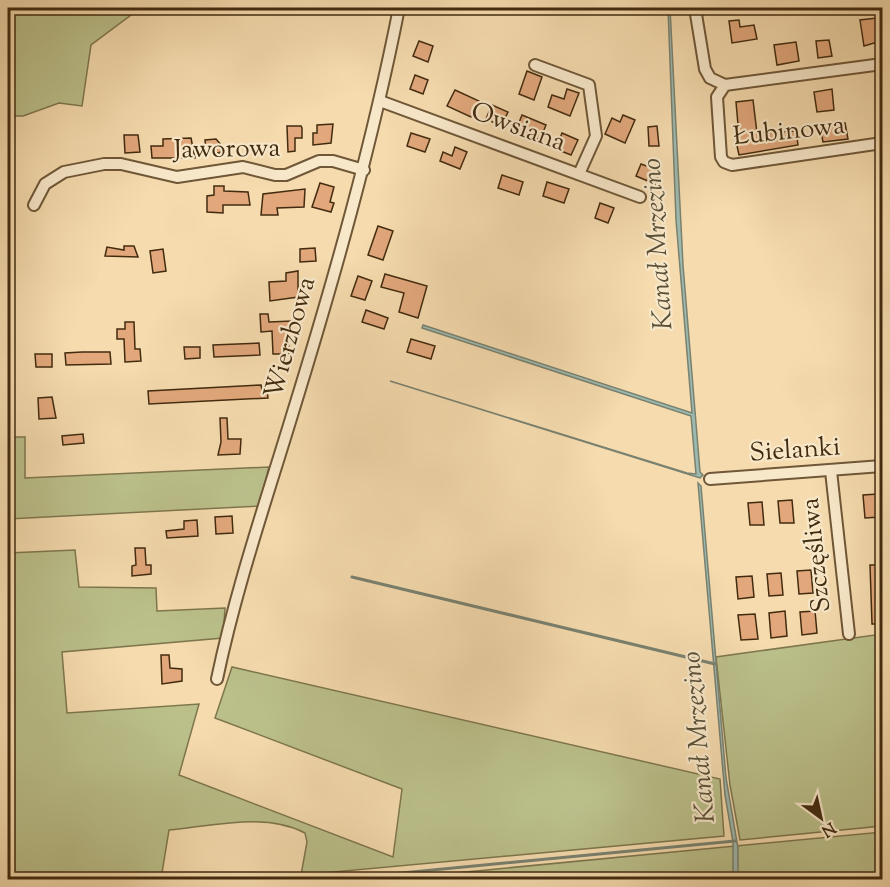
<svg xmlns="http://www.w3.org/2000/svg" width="890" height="887" font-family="'Sorts Mill Goudy',serif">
  <rect width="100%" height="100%" fill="#f5dbae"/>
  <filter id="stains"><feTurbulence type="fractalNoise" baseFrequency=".00333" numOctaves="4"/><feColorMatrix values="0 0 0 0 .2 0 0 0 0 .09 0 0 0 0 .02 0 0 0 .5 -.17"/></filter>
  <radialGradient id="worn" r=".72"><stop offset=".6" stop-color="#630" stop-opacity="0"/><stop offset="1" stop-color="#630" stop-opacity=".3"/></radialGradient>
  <g fill="#bbc08b" stroke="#7e764d" stroke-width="1.5">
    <polygon points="8,8 133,8 131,15 91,45 82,106 59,103 23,116 8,116"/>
    <polygon points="8,437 25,437 25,478 269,467 259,506 8,519"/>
    <path d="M75,550L79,587L156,588L157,611L225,608L223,638L62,652L67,713L199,704L179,775L393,857L402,789L215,718L232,667L720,779L724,836L301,875L307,842L305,833C266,812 213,826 169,830L161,879L8,880V553Z"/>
    <polygon points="882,634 882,826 740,840 730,785 716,657"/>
    <polygon points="882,832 882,879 392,879"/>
  </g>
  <g fill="#9dbab0" stroke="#798170" stroke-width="1.5">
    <polygon points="668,8 670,8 683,265 700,472 703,475 700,478 390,381 687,473 696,474 691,416 422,328 423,325 692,413 676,220"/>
    <polygon points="698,483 701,486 726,778 738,848 738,879 733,879 733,842 725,795"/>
  </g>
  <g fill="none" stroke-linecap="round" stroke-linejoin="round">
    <g stroke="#798170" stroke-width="3">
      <polyline points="352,577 715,664"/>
      <polyline points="329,880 735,841"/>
    </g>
  </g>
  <g fill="#e2a87c" stroke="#422b0f" stroke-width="1.5">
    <polygon points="877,18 881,41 864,46 860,20"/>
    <polygon points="739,20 740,27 754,25 757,39 732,43 729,21"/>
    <polygon points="829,40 832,56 818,58 816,41"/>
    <polygon points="419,41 433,46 428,62 413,56"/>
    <polygon points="796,42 799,61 777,65 774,45"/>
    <polygon points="527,71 542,77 534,100 519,94"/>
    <polygon points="415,75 428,80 423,94 410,89"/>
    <polygon points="567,89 579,93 570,116 548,107 552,95 564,99"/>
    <polygon points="832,89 834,110 817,112 814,92"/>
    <polygon points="455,90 479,101 471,117 447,106"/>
    <polygon points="753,100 757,133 796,131 798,145 739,155 735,137 739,136 736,102"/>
    <polygon points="492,105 508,112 501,126 486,119"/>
    <polygon points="522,115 546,125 540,140 516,130"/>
    <polygon points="623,115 635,120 625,143 605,134 612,118 620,122"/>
    <polygon points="845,123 848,139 823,142 820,126"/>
    <polygon points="333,124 331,143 313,145 313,133 317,133 317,125"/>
    <polygon points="287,126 301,126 302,128 302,138 295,138 295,151 288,152"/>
    <polygon points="657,126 659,146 649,146 648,127"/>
    <polygon points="411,133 430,139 425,152 407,146"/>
    <polygon points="562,133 578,140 571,155 556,149"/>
    <polygon points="124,135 138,135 140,152 125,153"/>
    <polygon points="191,138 195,158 152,158 151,146 163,146 163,139"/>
    <polygon points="216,139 222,146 220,153 206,152 205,140"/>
    <polygon points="455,147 467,152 460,169 440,161 443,152 452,156"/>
    <polygon points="641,164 660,171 655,184 636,176"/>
    <polygon points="502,175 523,182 519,195 498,188"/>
    <polygon points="547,182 569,189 564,203 543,196"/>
    <polygon points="320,183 334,187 330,202 334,203 331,212 312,207"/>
    <polygon points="214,186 224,186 224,191 248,192 250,205 223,205 223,213 207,212 207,196 214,195"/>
    <polygon points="305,189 304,207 277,208 278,215 261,215 263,194"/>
    <polygon points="600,203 614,208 608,223 595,218"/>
    <polygon points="378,226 393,231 383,260 368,255"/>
    <polygon points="124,246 134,246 138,257 105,256 107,247 124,250"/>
    <polygon points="315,248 316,261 300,262 300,249"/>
    <polygon points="163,249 166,271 153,273 150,251"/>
    <polygon points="298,271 298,297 270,301 269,282 286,281 286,273"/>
    <polygon points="385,274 427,286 418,318 399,312 404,293 381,287"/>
    <polygon points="358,276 372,281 365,300 351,296"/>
    <polygon points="366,310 388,318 384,329 362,322"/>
    <polygon points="260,314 268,314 269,322 292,321 292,330 288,330 289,354 273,354 272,331 261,332"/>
    <polygon points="125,322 134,322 135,349 140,349 141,361 125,362 124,339 117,339 117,329 125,329"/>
    <polygon points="411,339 435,346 431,359 407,352"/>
    <polygon points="259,343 260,355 214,357 213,345"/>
    <polygon points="184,347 200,347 200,358 185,359"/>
    <polygon points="82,352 110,352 111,364 66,365 65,353"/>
    <polygon points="35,354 52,354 52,367 36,367"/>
    <polygon points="261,385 262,390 267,390 268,398 149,404 148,391"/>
    <polygon points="52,397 56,418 39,419 38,398"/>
    <polygon points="220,418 227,418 228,439 241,439 240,454 218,455 221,442"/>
    <polygon points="83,434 84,443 63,445 62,436"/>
    <polygon points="878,494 880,517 865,518 863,495"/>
    <polygon points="792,500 794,523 780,523 778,501"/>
    <polygon points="762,502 764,525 750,525 748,503"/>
    <polygon points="232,516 233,533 216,534 215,517"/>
    <polygon points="197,520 198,536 167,538 166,531 184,529 184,521"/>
    <polygon points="135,548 145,548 146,565 151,565 151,574 132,576 132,566 136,565"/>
    <polygon points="870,565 882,565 882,624 872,624"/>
    <polygon points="811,570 813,593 799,594 797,571"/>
    <polygon points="781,573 783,595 769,596 767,574"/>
    <polygon points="752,576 754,597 738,599 736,577"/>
    <polygon points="785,611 787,636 771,638 769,613"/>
    <polygon points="815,611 817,633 802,635 800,612"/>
    <polygon points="755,614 758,639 741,640 738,615"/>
    <polygon points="161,655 169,655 170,668 182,669 182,681 162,684"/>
  </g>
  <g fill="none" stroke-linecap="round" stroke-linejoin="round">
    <g stroke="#6f5737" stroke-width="14">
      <g id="minor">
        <polyline points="695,8 705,69 710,78 725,85"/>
        <polyline points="882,64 725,85 717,97 721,157 724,162 732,165 882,143"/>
        <polyline points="535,65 589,85 596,136 579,174"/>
        <polyline points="380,101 640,197"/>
        <polyline points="34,205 45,184 64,172 104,164 121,164 177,177 243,167 275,175 286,175 319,161 333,161 364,170"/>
        <polyline points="831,471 849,634"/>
        <polyline points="710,479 882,466"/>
        <path d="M217,679C236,588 266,501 293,412C334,279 372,145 399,8"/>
      </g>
    </g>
    <use href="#minor" stroke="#f8e8ca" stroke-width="10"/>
  </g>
  <g text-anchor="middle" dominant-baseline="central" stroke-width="4.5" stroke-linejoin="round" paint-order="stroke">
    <g font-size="26" fill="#422b0f" stroke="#f8e8ca">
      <text transform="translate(518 128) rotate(20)">Owsiana</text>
      <text transform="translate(789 132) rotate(-6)">Łubinowa</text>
      <text transform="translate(227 150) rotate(-1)">Jaworowa</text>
      <text transform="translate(291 338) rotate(-74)">Wierzbowa</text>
      <text transform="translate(795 451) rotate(-4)">Sielanki</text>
      <text transform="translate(817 555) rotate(-96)">Szczęśliwa</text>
    </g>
    <g font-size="27" font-style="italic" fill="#594f37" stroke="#f8e8ca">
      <text transform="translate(659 244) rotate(-94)">Kanał Mrzezino</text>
      <text transform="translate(700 737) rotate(-95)">Kanał Mrzezino</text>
    </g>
  </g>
  <rect width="890" height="887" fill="none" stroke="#f5dbae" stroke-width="30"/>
  <rect x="9" y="9" width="872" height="869" fill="none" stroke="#422b0f" stroke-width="3"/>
  <rect x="15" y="15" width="860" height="857" fill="none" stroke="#422b0f" stroke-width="1.5"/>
  <g transform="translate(821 818) rotate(147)" stroke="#f8e8ca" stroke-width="4.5" paint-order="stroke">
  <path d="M0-4.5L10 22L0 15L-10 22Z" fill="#422b0f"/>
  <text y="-9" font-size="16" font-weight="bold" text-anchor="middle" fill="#422b0f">N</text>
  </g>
  <rect width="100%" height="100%" filter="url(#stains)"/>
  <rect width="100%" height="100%" fill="url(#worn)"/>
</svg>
